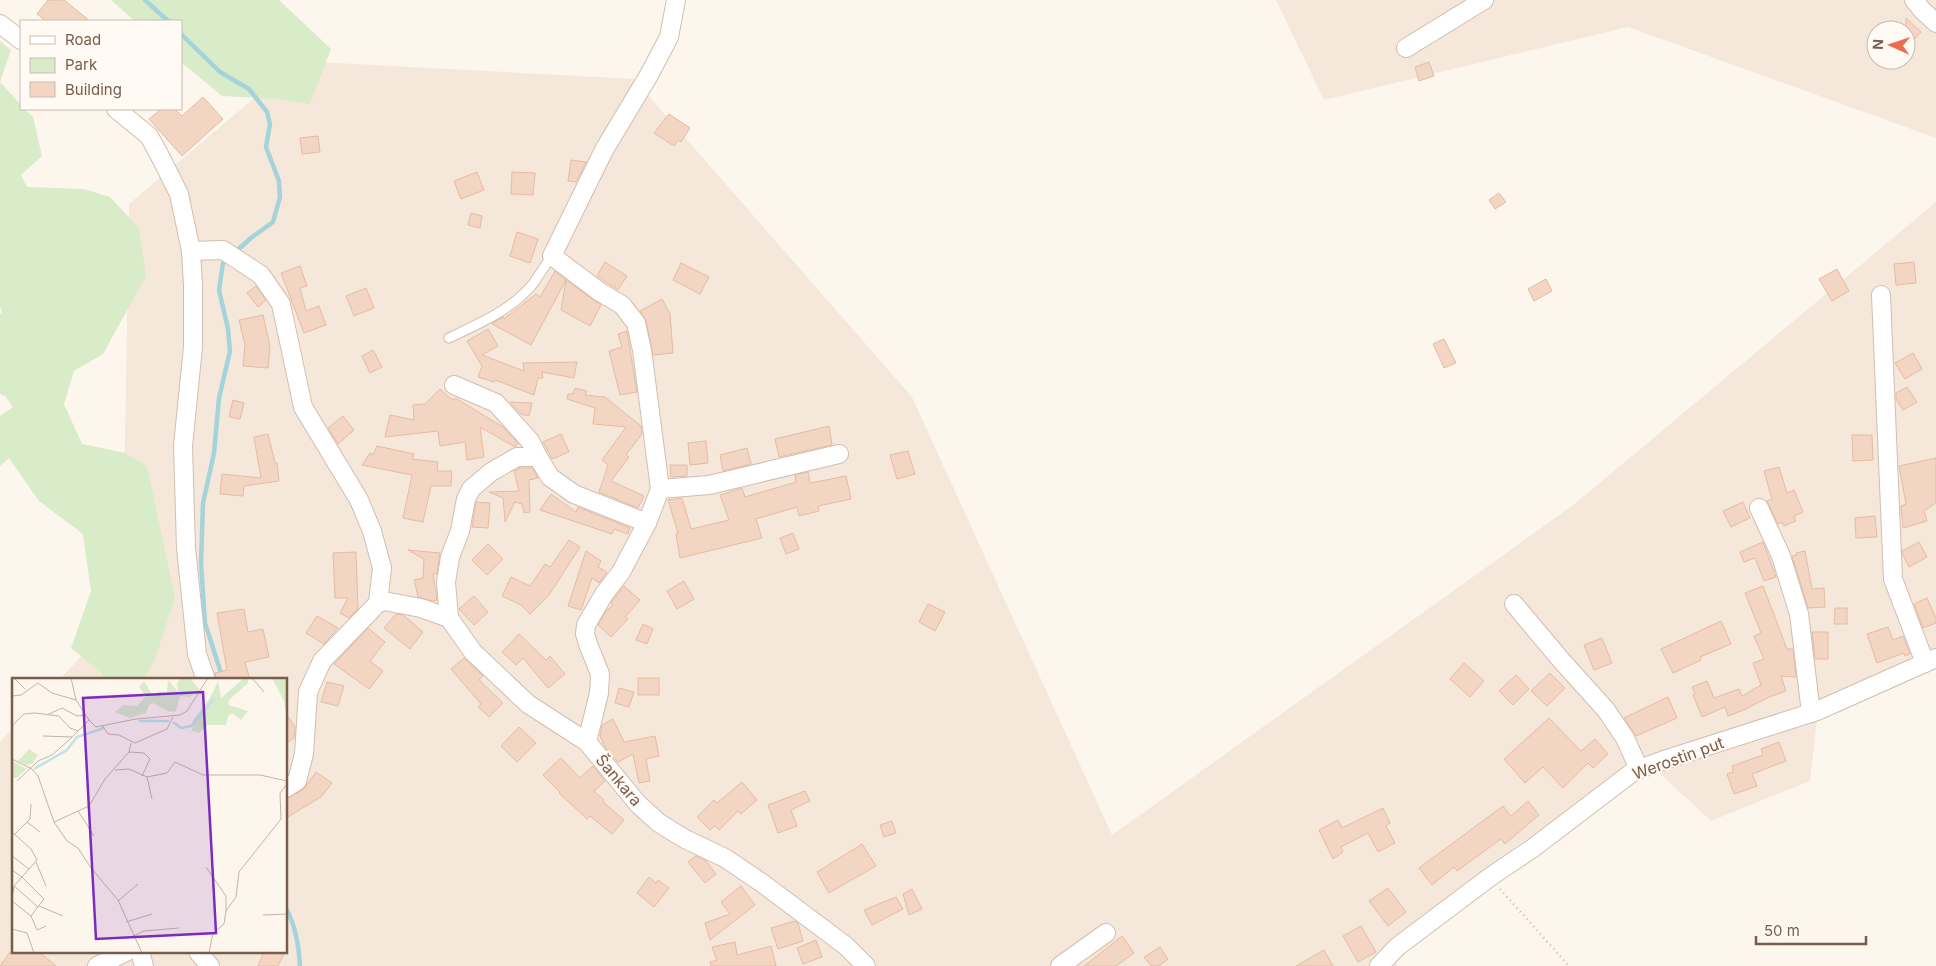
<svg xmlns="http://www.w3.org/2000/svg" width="1936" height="966" font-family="Inter,sans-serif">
  <rect width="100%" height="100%" fill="#fdf6ec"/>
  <g fill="#f5e8da" fill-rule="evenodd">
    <path d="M1276,0H1936V138L1628,27L1324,100ZM1876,30H1906V60H1876Z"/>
    <polygon points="298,61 634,79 912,397 1112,835 1572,506 1936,202 1936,658 1818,711 1810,781 1711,821 1655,769 1635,766 1390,952 1398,966 0,966 0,742 14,727 14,952 286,952 286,680 59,680 122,613 129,204"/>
  </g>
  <g fill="#d8ecc9">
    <polygon points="111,0 279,0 331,49 310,104 278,99 222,96 181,62 181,21 135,21"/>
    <polygon points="0,41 11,50 0,82 21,105 21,109 24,109 33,117 42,156 21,175 27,187 84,189 110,197 139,228 146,276 103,354 74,371 64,404 82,444 125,453 147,466 175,598 154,662 143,680 102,680 102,673 71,648 91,591 83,534 39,501 9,458 0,466 0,416 13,407 5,396 0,394 0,314 2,313 0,307"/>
  </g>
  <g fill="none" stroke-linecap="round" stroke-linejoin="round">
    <g stroke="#a5d3da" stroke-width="4.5">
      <polyline points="145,0 168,21"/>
      <polyline points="181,34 220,72 249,89 267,112 270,124 266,147 279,181 280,197 273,222 251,238 234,253"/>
      <polyline points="222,676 205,623 201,563 203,503 214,453 219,398 230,351 228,329 219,290 223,263 228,258"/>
      <path d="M286,908C296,927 299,945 300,966"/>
    </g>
  </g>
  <g fill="#f3d5c3" stroke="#e6bba3">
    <polygon points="48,0 64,0 90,21 46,21 37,14"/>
    <polygon points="1906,18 1921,32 1906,48"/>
    <polygon points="1429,62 1434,76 1419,81 1415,67"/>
    <polygon points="203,97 223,119 182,156 149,119 161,109 175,109 182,116"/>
    <polygon points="669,114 690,128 681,142 678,140 674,146 654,133"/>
    <polygon points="318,136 320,152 302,154 300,138"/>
    <polygon points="571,160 586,162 576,182 568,181"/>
    <polygon points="477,172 484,190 461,199 454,181"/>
    <polygon points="512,172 535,173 533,195 511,194"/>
    <polygon points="1499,193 1506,202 1495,209 1489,200"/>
    <polygon points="471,213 482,216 480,228 468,225"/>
    <polygon points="517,232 538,239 530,263 510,256"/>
    <polygon points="605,262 627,276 618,290 597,276"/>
    <polygon points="1914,262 1916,283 1896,285 1894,264"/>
    <polygon points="681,263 709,277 700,294 673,280"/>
    <polygon points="300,266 307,286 300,288 306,311 319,306 326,325 304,333 281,273"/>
    <polygon points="1837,269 1849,291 1832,301 1819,279"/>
    <polygon points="555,271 566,280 531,345 492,324 503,317 504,319 536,294 540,297"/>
    <polygon points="1546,279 1552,291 1534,301 1528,289"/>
    <polygon points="566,280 601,305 590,326 561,310"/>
    <polygon points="256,286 266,300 258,307 247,293"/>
    <polygon points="366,288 374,308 354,316 346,296"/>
    <polygon points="662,299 670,314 673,353 653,355 646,321 640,311"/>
    <polygon points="263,315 270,346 268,368 243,366 245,345 239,320"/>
    <polygon points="488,329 498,346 482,355 524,371 523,363 577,362 574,378 542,372 543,378 538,378 534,395 495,380 494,382 478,377 482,366 467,341"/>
    <polygon points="627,331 637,392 620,395 609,351 622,347 618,334"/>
    <polygon points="1444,339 1456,363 1444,368 1433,344"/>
    <polygon points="373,350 382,367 370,373 362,356"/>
    <polygon points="1913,353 1922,369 1905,379 1895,363"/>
    <polygon points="1907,387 1917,402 1903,410 1896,399 1896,393"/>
    <polygon points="575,388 587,391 585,395 605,397 641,426 642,434 626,455 629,457 611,481 644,496 638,508 599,492 608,465 602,460 626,427 593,424 595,408 567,399 568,394 573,394"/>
    <polygon points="440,389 451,399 457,399 503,427 518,443 515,447 480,427 484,457 467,460 465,442 440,446 438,431 385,437 390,415 414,420 413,405 425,404"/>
    <polygon points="233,400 244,403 240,419 229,417"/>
    <polygon points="510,402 532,403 529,416 521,414"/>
    <polygon points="343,416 354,430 338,444 328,428"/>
    <polygon points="829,426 832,445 779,457 775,439"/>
    <polygon points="268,434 275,463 277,463 279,481 244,486 243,496 220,494 222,474 261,478 254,437"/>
    <polygon points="561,434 569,452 552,459 543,442"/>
    <polygon points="1852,435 1872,435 1873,460 1853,461"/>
    <polygon points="706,441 708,463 690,465 688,443"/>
    <polygon points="377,446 414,454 412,459 438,462 437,471 452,471 451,486 431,486 423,522 403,518 412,475 362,465 370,453 373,455"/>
    <polygon points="747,448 751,464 723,471 720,455"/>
    <polygon points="908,451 915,474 897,479 890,455"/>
    <polygon points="1936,458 1936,503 1924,511 1927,521 1903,528 1901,506 1906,504 1899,466"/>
    <polygon points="670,465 687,465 687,476 671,477"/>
    <polygon points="1779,467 1787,493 1794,490 1803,512 1794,516 1796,521 1784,526 1782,522 1778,524 1767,501 1772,499 1764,471"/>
    <polygon points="520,468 532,468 538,478 529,480 530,512 524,513 522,504 515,502 505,522 503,498 489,492 519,491 514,471"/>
    <polygon points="808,472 810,483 846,476 851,499 818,506 819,511 799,516 797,507 756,519 762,538 680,558 676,534 678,533 668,500 682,498 691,529 729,520 720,495 742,488 745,497 796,482 795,475"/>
    <polygon points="551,494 576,512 578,507 630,528 628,534 614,529 612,534 540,510"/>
    <polygon points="476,502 490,503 488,528 472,527"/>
    <polygon points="1743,502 1750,518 1731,527 1723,511"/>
    <polygon points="1875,516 1877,537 1856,538 1855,518"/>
    <polygon points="793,533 799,549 786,554 780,538"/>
    <polygon points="569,540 580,547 549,595 530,614 521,605 502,596 511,577 530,586 545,564 550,567"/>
    <polygon points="1763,542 1776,577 1764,581 1755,558 1744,562 1740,552"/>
    <polygon points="1919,542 1927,557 1909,567 1903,555 1902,551"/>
    <polygon points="488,544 503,559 487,575 472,560"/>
    <polygon points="408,550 440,553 437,574 433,574 437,600 432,601 418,597 414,580 423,578 424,559"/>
    <polygon points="586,551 601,561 598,567 607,572 599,583 592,578 581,610 568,606"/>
    <polygon points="1805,551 1812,589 1824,588 1825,607 1808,608 1792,556 1797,555 1796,553"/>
    <polygon points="356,552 358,609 349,618 340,613 348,598 335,598 333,553"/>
    <polygon points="684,581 694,599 677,609 667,591"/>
    <polygon points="624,586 640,600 625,617 628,619 611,637 598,625 606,611 613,605 611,603 613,600"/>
    <polygon points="1763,586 1787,649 1793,649 1796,677 1781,676 1786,691 1769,697 1746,709 1728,716 1725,707 1702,717 1693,695 1695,694 1692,687 1707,681 1714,698 1739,689 1742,696 1761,685 1753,663 1764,659 1754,636 1761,633 1745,593"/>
    <polygon points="474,596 488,612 474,625 459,609"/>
    <polygon points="1927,598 1936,618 1936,623 1923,628 1914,604"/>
    <polygon points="928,604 945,612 935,631 919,622"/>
    <polygon points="1835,608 1847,608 1847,624 1834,624"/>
    <polygon points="244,609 248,632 263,629 269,657 245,662 250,680 216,680 215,673 227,670 217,613"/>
    <polygon points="396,614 403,615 423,632 410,649 384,628"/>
    <polygon points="317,616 338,628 324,644 306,633"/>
    <polygon points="1721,621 1731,644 1700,657 1701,660 1673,673 1661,649"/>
    <polygon points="643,624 653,629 647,644 636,640"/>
    <polygon points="1888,627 1893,640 1903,636 1910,654 1905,656 1904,653 1877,663 1867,634"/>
    <polygon points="368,628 385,642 370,661 383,671 369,689 334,664"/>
    <polygon points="1812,632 1828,632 1828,659 1815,659"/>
    <polygon points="519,634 546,660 550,656 565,674 548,688 523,658 516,665 502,652"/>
    <polygon points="1602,638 1612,663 1594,670 1584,645"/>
    <polygon points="464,658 483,676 479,680 503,703 489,717 478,707 481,704 451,669"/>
    <polygon points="1464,663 1484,681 1470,697 1450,679"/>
    <polygon points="1550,673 1565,688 1547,706 1531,691"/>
    <polygon points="1516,675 1529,689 1513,705 1499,691"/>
    <rect x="638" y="678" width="21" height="17"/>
    <polygon points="327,682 344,686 338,706 321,702"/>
    <polygon points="619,688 634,692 629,707 615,703"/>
    <polygon points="1668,697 1677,718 1636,736 1624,718"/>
    <polygon points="286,713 295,727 294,738 286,743"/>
    <polygon points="1549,718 1581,751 1595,739 1608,754 1593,768 1588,763 1563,788 1543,767 1525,783 1504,759"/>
    <polygon points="613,719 624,742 655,736 659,756 646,759 650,781 639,783 633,754 618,762 606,749 600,736 602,725"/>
    <polygon points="519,727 536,743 517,762 501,746"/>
    <polygon points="1779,742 1786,761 1752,774 1757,786 1734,794 1727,774 1733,772 1732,766 1763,755 1761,749"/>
    <polygon points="561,758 580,778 593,766 605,781 594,791 604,800 603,802 624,820 612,834 590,816 587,819 559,793 560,792 543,775"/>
    <polygon points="316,772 332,783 321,797 286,818 286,799 303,790"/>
    <polygon points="742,782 757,800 741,814 738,811 719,830 715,826 710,830 697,817 714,800 717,803"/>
    <polygon points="805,791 810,801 791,810 797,826 778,833 768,805"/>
    <polygon points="1528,801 1539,815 1505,844 1501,839 1457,871 1454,867 1432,885 1419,868 1503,806 1511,816"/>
    <polygon points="1383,808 1390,823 1386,826 1395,843 1378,852 1368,833 1341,847 1343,852 1333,859 1319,830 1338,820 1342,828"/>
    <polygon points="892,821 896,833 884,837 880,825"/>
    <polygon points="862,844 876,866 829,893 817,872"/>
    <polygon points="696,856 706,861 716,874 705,883 688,862"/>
    <polygon points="649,877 656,883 658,880 669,888 654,907 637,893"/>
    <polygon points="741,886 755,905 710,940 705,923 730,914 721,902"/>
    <polygon points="1388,888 1406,912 1388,926 1369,901"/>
    <polygon points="912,889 922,909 909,915 903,894"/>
    <polygon points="896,897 903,909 872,925 864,910"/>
    <polygon points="795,921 798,923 803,941 778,949 771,928"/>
    <polygon points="1361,926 1376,952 1358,962 1343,936"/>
    <polygon points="1122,936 1134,953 1116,966 1084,966"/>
    <polygon points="816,940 822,957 803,964 797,948"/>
    <polygon points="735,942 737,955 771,946 776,966 711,966 710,962 717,960 712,947"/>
    <polygon points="1160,947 1168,959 1159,966 1151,966 1144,957"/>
    <polygon points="1324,950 1333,966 1296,966"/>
    <polygon points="10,952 39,952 56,966 0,966"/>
    <polygon points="264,952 285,952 278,966 258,966"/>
  </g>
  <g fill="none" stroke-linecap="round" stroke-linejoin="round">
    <g stroke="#d1beb0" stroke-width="11">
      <path id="lane" d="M449,338C478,324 510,311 532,285C539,276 545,265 552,256"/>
    </g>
    <g stroke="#d1beb0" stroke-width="20">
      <g id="street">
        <polyline points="1914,0 1922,10 1936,23"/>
        <polyline points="0,24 21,40"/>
        <polyline points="1406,48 1484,0"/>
        <polyline points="116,109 149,136 162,160 179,194 191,251 193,285 193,347 183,446 186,548 197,654 206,680"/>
        <polyline points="191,251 223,250 261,275 281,304 303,407 359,500 372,531 382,568 378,603 322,661 308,692 304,754 297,781 286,788"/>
        <polyline points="1881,295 1893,579 1925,663"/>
        <polyline points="454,385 496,403 530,441 538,457"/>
        <polyline points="660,489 709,485 839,454"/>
        <polyline points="1759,508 1781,556 1799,614 1811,713"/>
        <polyline points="378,603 384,601 421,608 449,618 473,652 528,704 587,742 638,804 659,823 685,839 725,858 762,883 846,946 866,966"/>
        <polyline points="1514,604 1561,660 1606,710 1625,738 1639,769"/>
        <polyline points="449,618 446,582 450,557 460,531 466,499 471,489 491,472 517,457 538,457 550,477 574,494 647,523"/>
        <polyline points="587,742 599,693 600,674 588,644 585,634 586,625 604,594 621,572 647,523 660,489 642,350 636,323 622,305 600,292 552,256 604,150 649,75 669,37 676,0"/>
        <polyline points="140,952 144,966"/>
        <polyline points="198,952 210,966"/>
        <polyline points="97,966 126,952"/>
        <polyline points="1060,966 1106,933"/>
        <polyline points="1379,966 1397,947 1490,877 1533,848 1634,771 1667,759 1817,711 1936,658"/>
      </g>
    </g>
    <polyline stroke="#d9b8a5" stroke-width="2.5" stroke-dasharray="1 4" stroke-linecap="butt" points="1500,889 1569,966"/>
    <use href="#lane" stroke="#fff" stroke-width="9"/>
    <use href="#street" stroke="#fff" stroke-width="18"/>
  </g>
  <g text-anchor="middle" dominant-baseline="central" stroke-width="4" stroke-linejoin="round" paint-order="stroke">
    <g font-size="16" fill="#7a5c4d" stroke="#fffaf3">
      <text transform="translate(1678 758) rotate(-20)">Werostin put</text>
      <text transform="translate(619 780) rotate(50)">Šankara</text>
    </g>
  </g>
  <g transform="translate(12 678)">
    <rect width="275" height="275" fill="#fdf6ec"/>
    <path d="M169,0H178L188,12L177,19L168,18L164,33L158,34L141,25L137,27L134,35L118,40L103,34L111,27L125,28L134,18L127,9L132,3L141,18L148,13L155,15L156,2L166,14L165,5ZM232,0L236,1V5L216,23L217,27L236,33L229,42L220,35L216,38L214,47H196L187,55L180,53L181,42L198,20L206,3L209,20ZM260,0H275V41L272,23ZM17,71L26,77L20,86L14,87L6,83ZM0,83L15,91L4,100H0Z" fill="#d8ecc9"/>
    <path fill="none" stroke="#bfe3e8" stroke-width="2.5" d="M127,43H157M161,44L169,50L179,48L202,21M22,91L55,72L65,59L92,50"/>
    <path fill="none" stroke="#c5b3a7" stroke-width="1" d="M2,0L13,11M240,0L252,14M0,18L9,17L26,5L40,15L64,22M35,37L50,30L65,38L74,37M77,42L84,49L124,41L168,37L175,33L196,0M90,47L96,56L107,57L123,65L155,51L161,39M0,48L12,36L23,35L47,38L58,50L66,53M31,58L60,59M117,74L132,75L138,81L130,98M0,81L20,91L26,98L42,144L55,163L66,170L79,190L106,222L130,275M103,92L117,91L135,99L155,95L163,84L191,97H248L275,103M135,99L140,121M5,103L26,83L40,77L56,63L77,42L64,22L59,0M66,133L82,158M15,144L28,154M42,144L77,128L93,101L117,74L119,65M0,154L19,171L25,182L17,191L0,178M2,157L18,141L19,126M24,184L34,208M194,189L214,218V233M17,191L10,199L32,221L19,238L25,252L34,248M0,192L10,199L2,208L0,220M2,208L26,229M0,223L19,238M106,223L126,206M27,228L51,238M251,237L275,236M114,244L140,236M0,251L15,255L22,275M121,258L132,253L167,250M197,275L201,255L212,246L214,233L224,219L227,194L269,141L268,115L275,106"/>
    <path fill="#7b2cbf" fill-opacity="0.15" stroke="#7b2cbf" stroke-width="2.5" d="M191,14L204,255L84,261L71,20Z"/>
    <rect width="275" height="275" fill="none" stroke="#7a5c4d" stroke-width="2.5"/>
  </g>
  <rect x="20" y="20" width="162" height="90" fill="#fffaf3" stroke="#cabbb1"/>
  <rect x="30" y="36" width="25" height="8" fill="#ffffff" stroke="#cabbb1"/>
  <text x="65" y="45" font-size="15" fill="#7a5c4d">Road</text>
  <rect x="30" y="58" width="25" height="15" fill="#d8ecc9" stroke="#cabbb1"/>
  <text x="65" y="70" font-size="15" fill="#7a5c4d">Park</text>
  <rect x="30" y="82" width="25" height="15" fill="#f3d5c3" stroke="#cabbb1"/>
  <text x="65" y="95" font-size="15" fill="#7a5c4d">Building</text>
  <g transform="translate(1891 45) rotate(273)"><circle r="24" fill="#fffaf3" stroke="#cabbb1"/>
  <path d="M0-4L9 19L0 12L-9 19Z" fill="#e76f51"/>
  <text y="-8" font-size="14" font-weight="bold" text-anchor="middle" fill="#7a5c4d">N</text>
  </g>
  <path d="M1756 936v8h110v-8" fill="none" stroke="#7a5c4d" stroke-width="2.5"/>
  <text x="1764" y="936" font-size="15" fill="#7a5c4d" stroke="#fffaf3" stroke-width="4" paint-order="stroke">50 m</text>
</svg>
